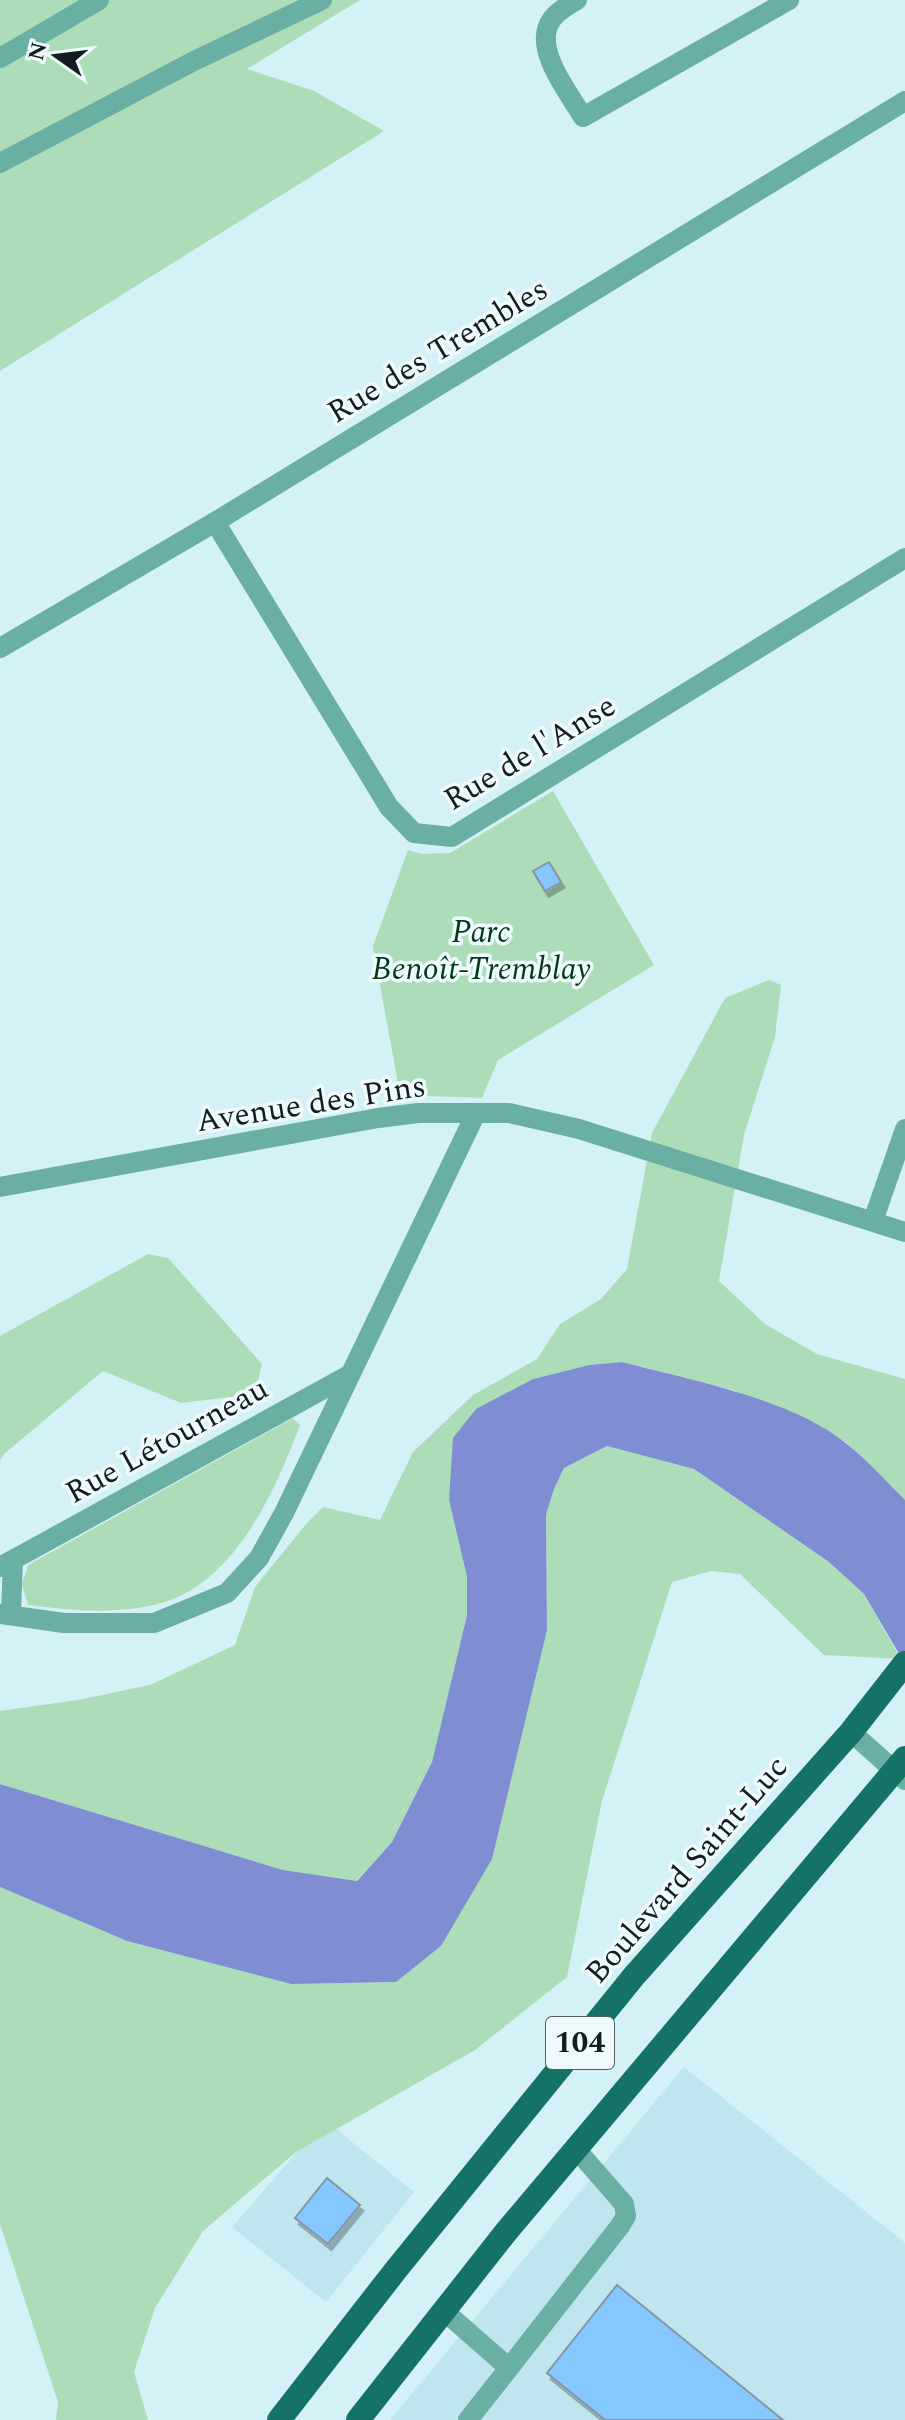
<svg xmlns="http://www.w3.org/2000/svg" width="905" height="2420" font-family="Spectral,serif">
  <defs>
    <filter id="shadow"><feDropShadow dx="3.5" dy="6" stdDeviation="0" flood-color="#0004"/></filter>
  </defs>
  <rect width="100%" height="100%" fill="#d4f1f7"/>
  <g fill="#bfe5ee">
    <polygon points="684,2067 905,2243 905,2420 390,2420"/>
    <polygon points="325,2120 414,2192 326,2302 232,2227"/>
  </g>
  <g fill="#adddb8">
    <polygon points="0,0 360,0 247,69 314,91 384,131 0,371"/>
    <polygon points="553,791 654,965 498,1060 482,1098 400,1095 373,946 408,850 421,854 450,853"/>
    <polygon points="769,980 781,985 775,1037 744,1135 719,1281 765,1324 817,1354 905,1379 905,1500 846,1442 736,1391 622,1362 589,1365 533,1379 449,1500 467,1577 467,1615 432,1762 392,1842 356,1881 283,1870 0,1784 0,1711 78,1700 150,1685 235,1645 255,1587 306,1524 323,1507 380,1520 413,1452 473,1395 537,1359 560,1324 601,1299 627,1269 652,1133 725,998"/>
    <polygon points="148,1254 168,1258 262,1364 255,1394 181,1403 103,1371 4,1454 0,1461 0,1336"/>
    <path d="M293,1418L300,1425C277,1487 239,1573 173,1599C130,1616 73,1611 28,1605L22,1584L28,1565Z"/>
    <polygon points="607,1446 694,1469 829,1562 864,1594 901,1659 824,1655 740,1574 711,1571 672,1582 602,1801 567,1977 475,2050 296,2152 203,2231 155,2308 134,2372 148,2420 56,2420 58,2402 0,2224 0,1887 127,1941 291,1984 396,1982 441,1946 547,1630 546,1515 554,1489 564,1468"/>
  </g>
  <path fill="#808dd2" d="M622,1362C690,1380 793,1399 847,1444C868,1461 886,1481 905,1500V1664L864,1594L829,1562L694,1469L607,1446L564,1468L554,1489L546,1515L547,1630L492,1859L441,1946L396,1982L291,1984L127,1941L0,1887V1784L283,1870L357,1881L392,1842L432,1762L467,1615V1577L449,1500L453,1438L476,1409L533,1379L589,1365Z"/>
  <g fill="#85c8ff" stroke="#8496a6" stroke-width="2" filter="url(#shadow)">
    <polygon points="549,862 561,882 545,891 533,871"/>
    <polygon points="327,2178 360,2205 328,2244 295,2218"/>
    <polygon points="617,2285 783,2420 605,2420 547,2373"/>
  </g>
  <g fill="none" stroke-linecap="round" stroke-linejoin="round">
    <g stroke="#69afa4" stroke-width="20">
      <path d="M577,0C568,5 558,11 552,19C531,47 569,93 583,117L789,0"/>
      <polyline points="0,58 99,0"/>
      <polyline points="0,163 194,61 322,0"/>
      <polyline points="215,522 389,807 414,833 452,837 905,558"/>
      <polyline points="0,648 215,522 905,101"/>
      <polyline points="0,1187 378,1118 418,1113 509,1113 579,1129 905,1232"/>
      <polyline points="873,1221 905,1129"/>
      <polyline points="0,1567 349,1375"/>
      <polyline points="0,1614 64,1623 154,1623 227,1593 259,1558 284,1513 476,1113"/>
      <polyline points="11,1614 13,1560"/>
      <polyline points="851,1732 905,1780"/>
      <polyline points="444,2311 509,2368 468,2420"/>
      <polyline points="509,2368 620,2226 626,2216 624,2204 576,2149"/>
    </g>
    <g stroke="#157267" stroke-width="24">
      <polyline points="279,2420 395,2271 634,1976 851,1732 905,1663"/>
      <polyline points="358,2420 506,2232 905,1758"/>
    </g>
  </g>
  <g text-anchor="middle" dominant-baseline="central" stroke-width="7" stroke-linejoin="round" paint-order="stroke">
    <rect fill="#effafd" stroke="#545f62" stroke-width="2" x="546" y="2017" width="68" height="52" rx="6"/>
    <g font-size="30" font-weight="bold" fill="#121d1f">
      <text x="580" y="2043">104</text>
    </g>
    <g font-size="32" fill="#121d1f" stroke="#effafd">
      <text transform="translate(438 351) rotate(-31)">Rue des Trembles</text>
      <text transform="translate(530 753) rotate(-31)">Rue de l'Anse</text>
      <text transform="translate(311 1104) rotate(-9)">Avenue des Pins</text>
      <text transform="translate(167 1441) rotate(-29)">Rue Létourneau</text>
      <text transform="translate(687 1870) rotate(-49)">Boulevard Saint-Luc</text>
    </g>
    <g font-size="32" font-style="italic" fill="#013a1a" stroke="#effafd">
      <text x="481" y="932">Parc<tspan x="481" dy="37">Benoît-Tremblay</tspan></text>
    </g>
  </g>
  <g transform="translate(56 56) rotate(284)" stroke="#effafd" stroke-width="6" paint-order="stroke">
  <path d="M0-6L14 30L0 20L-14 30Z" fill="#121d1f"/>
  <text y="-12" font-size="22" font-weight="bold" text-anchor="middle" fill="#121d1f">N</text>
  </g>
</svg>
